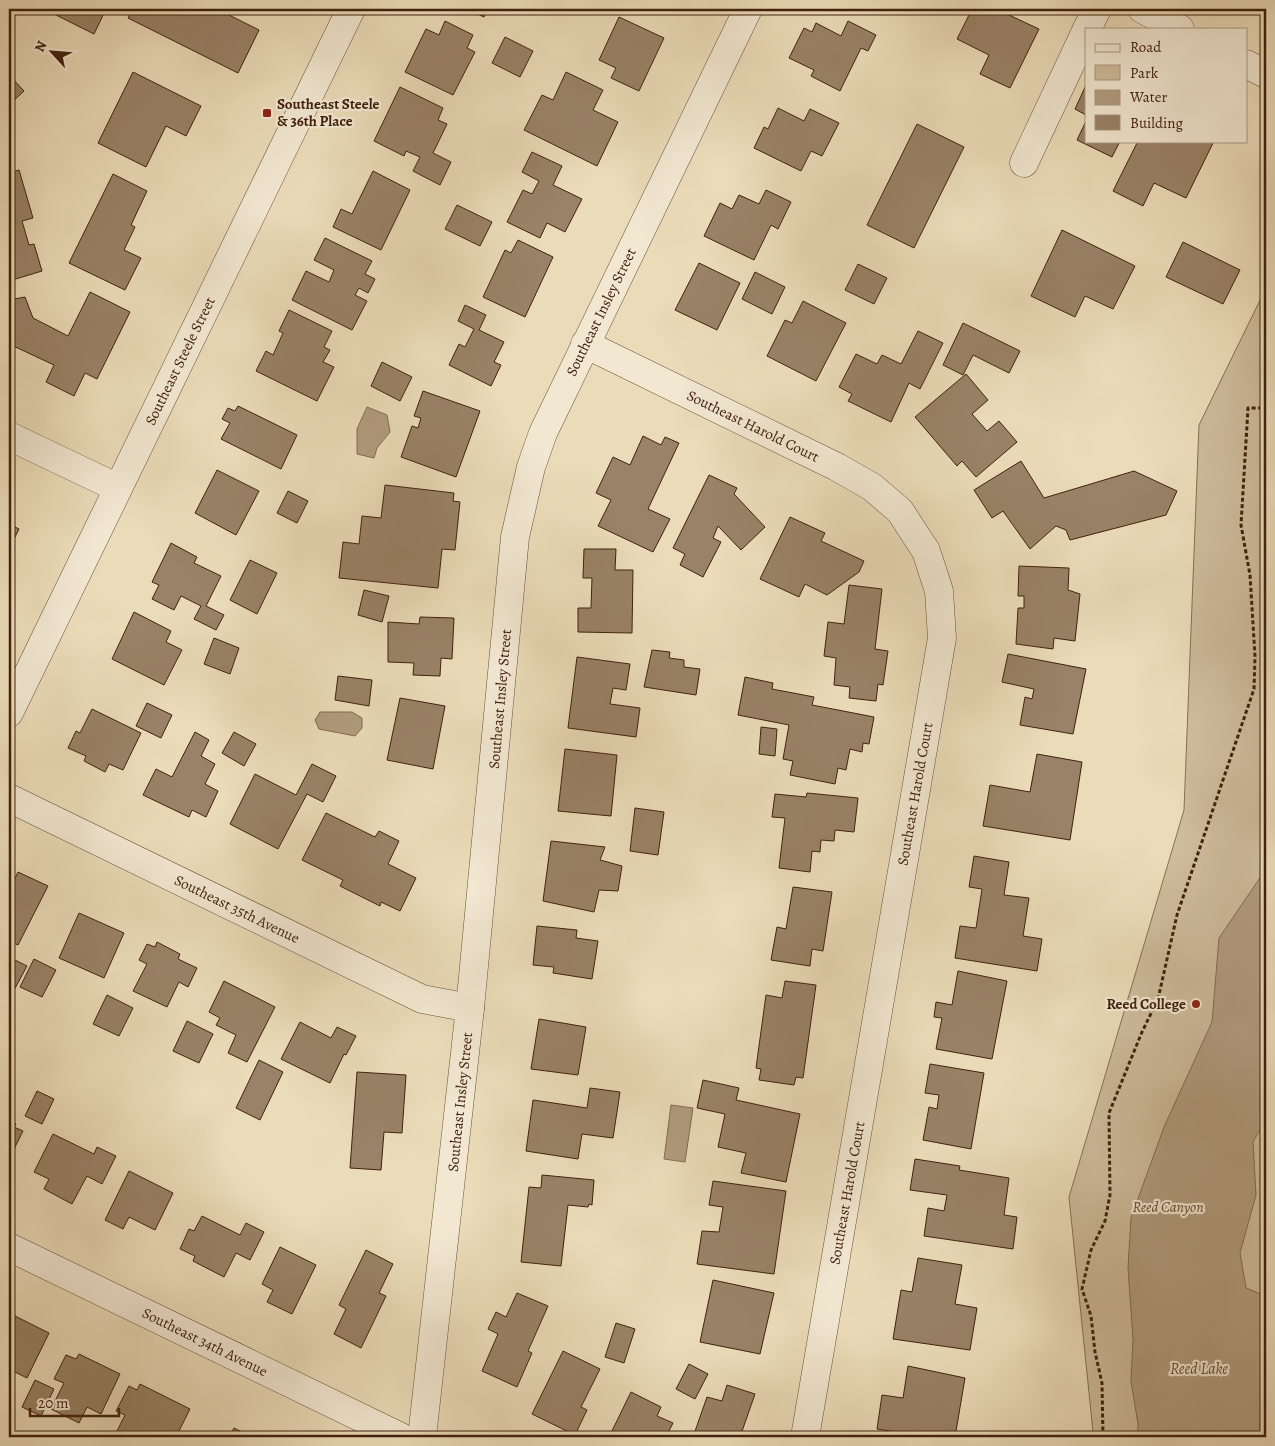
<svg xmlns="http://www.w3.org/2000/svg" width="1275" height="1446" font-family="Alegreya,serif">
  <rect width="100%" height="100%" fill="#ebdcb9"/>
  <filter id="stains"><feTurbulence type="fractalNoise" baseFrequency=".004" numOctaves="4"/><feColorMatrix values="0 0 0 0 .2 0 0 0 0 .09 0 0 0 0 .02 0 0 0 .5 -.17"/></filter>
  <radialGradient id="worn" r=".72"><stop offset=".6" stop-color="#630" stop-opacity="0"/><stop offset="1" stop-color="#630" stop-opacity=".3"/></radialGradient>
  <polygon fill="#cebc9c" stroke="#886e56" points="1266,288 1266,1437 1090,1437 1093,1432 1069,1197 1184,810 1199,425"/>
  <g fill="#b19c7f" stroke="#846a52">
    <polygon points="367,407 387,415 390,432 377,448 374,458 357,454 357,429"/>
    <polygon points="320,712 352,712 362,718 362,728 355,736 319,729 315,720"/>
    <polygon points="1266,869 1266,1119 1253,1142 1256,1195 1240,1253 1246,1288 1266,1296 1266,1437 1138,1437 1138,1424 1131,1381 1133,1339 1128,1268 1131,1218 1164,1127 1212,1022 1219,938"/>
    <polygon points="671,1105 693,1108 685,1162 664,1159"/>
  </g>
  <g fill="#998267" stroke="#41200f">
    <polygon points="44,9 106,9 94,34"/>
    <polygon points="133,9 217,9 259,30 238,73 128,18"/>
    <polygon points="467,9 488,9 484,17"/>
    <polygon points="581,9 592,9 590,13"/>
    <polygon points="972,9 996,9 1039,29 1010,88 980,74 989,55 957,39"/>
    <polygon points="619,17 664,38 639,91 611,78 616,68 599,60"/>
    <polygon points="445,21 473,35 467,48 475,52 453,95 405,72 426,29 439,35"/>
    <polygon points="848,21 876,35 868,51 861,48 840,91 811,76 814,70 789,58 804,28 812,32 816,23 841,36"/>
    <polygon points="505,37 533,51 520,77 492,63"/>
    <polygon points="133,72 201,106 186,136 166,126 146,167 98,143"/>
    <polygon points="566,72 603,90 593,110 618,122 597,166 524,130 542,95 553,100"/>
    <polygon points="9,75 24,91 9,105"/>
    <polygon points="1086,85 1086,115 1075,109"/>
    <polygon points="400,87 443,108 438,120 447,124 433,153 451,162 440,185 413,171 420,157 406,151 404,156 374,141"/>
    <polygon points="778,108 804,121 810,109 839,123 822,156 811,151 801,171 754,148 764,127 768,129"/>
    <polygon points="1086,121 1086,141 1120,141 1112,157 1077,140"/>
    <polygon points="917,124 964,147 914,248 867,225"/>
    <polygon points="1138,141 1214,141 1186,198 1154,183 1143,206 1113,191"/>
    <polygon points="532,152 562,166 553,185 582,199 565,232 547,223 540,238 507,222 523,190 532,194 539,181 522,172"/>
    <polygon points="9,162 12,172 19,170 33,218 22,221 29,245 34,244 42,271 9,281"/>
    <polygon points="373,171 410,190 381,250 333,227 341,209 352,214"/>
    <polygon points="113,174 147,191 131,225 135,227 124,250 141,258 125,290 69,263"/>
    <polygon points="766,190 791,202 778,229 771,225 754,260 704,236 720,203 732,209 739,195 759,204"/>
    <polygon points="457,205 492,222 480,246 445,229"/>
    <polygon points="1062,230 1135,266 1113,309 1085,296 1075,317 1031,296"/>
    <polygon points="325,238 372,261 365,274 375,279 368,293 359,288 355,295 367,301 352,330 292,300 306,271 329,282 334,270 314,260"/>
    <polygon points="518,240 553,257 525,317 483,297 505,250 511,253"/>
    <polygon points="1183,242 1240,270 1223,304 1166,277"/>
    <polygon points="699,263 740,283 717,330 675,310"/>
    <polygon points="858,264 887,278 874,304 845,290"/>
    <polygon points="755,272 785,287 772,314 742,299"/>
    <polygon points="90,292 130,312 97,379 85,373 74,396 46,382 54,365 9,344 9,300 25,297 33,318 68,336"/>
    <polygon points="803,301 846,323 816,381 767,356 785,320 792,323"/>
    <polygon points="465,305 486,315 479,330 504,342 494,362 501,365 491,386 449,365 459,344 465,347 474,329 458,321"/>
    <polygon points="289,310 332,331 324,347 330,350 323,362 334,367 317,401 256,371 266,351 273,355 283,333 279,331"/>
    <polygon points="963,323 1020,351 1009,373 973,355 963,375 943,365"/>
    <polygon points="918,331 943,343 920,389 909,383 891,422 848,401 852,394 839,387 856,354 877,364 882,355 901,364"/>
    <polygon points="382,362 412,377 400,401 371,386"/>
    <polygon points="966,374 988,400 972,414 987,431 999,421 1017,442 976,477 962,461 957,466 915,417"/>
    <polygon points="423,391 480,411 456,477 401,457 412,426 418,428 421,418 414,416"/>
    <polygon points="238,406 297,435 281,469 221,439 230,423 222,419 228,408 235,411"/>
    <polygon points="643,436 661,445 665,437 679,443 648,509 670,519 653,552 598,526 611,500 596,493 613,457 630,465"/>
    <polygon points="1021,461 1044,498 1134,471 1177,491 1166,515 1070,540 1066,530 1056,526 1030,549 1003,511 992,518 974,490"/>
    <polygon points="217,470 259,491 236,535 195,513"/>
    <polygon points="709,475 737,488 734,494 765,527 741,550 718,526 713,538 721,542 703,577 680,565 685,554 673,548"/>
    <polygon points="385,485 454,493 453,501 460,502 455,550 442,549 438,588 339,578 343,542 359,544 362,516 381,518"/>
    <polygon points="288,491 308,501 297,523 277,513"/>
    <polygon points="790,517 825,533 821,541 864,561 859,572 827,595 805,584 799,597 760,579"/>
    <polygon points="9,524 19,529 9,549"/>
    <polygon points="171,543 197,557 194,563 221,576 206,606 224,615 216,630 194,619 201,606 181,596 174,610 152,599 159,585 152,582"/>
    <polygon points="584,549 616,549 615,570 633,570 632,633 578,632 578,608 591,608 592,578 583,578"/>
    <polygon points="250,560 277,573 257,614 230,600"/>
    <polygon points="1019,566 1069,568 1068,590 1080,594 1075,641 1054,638 1053,649 1016,644 1018,608 1024,608 1024,596 1018,596"/>
    <polygon points="849,585 882,589 875,649 888,651 883,685 878,684 876,701 849,698 850,687 834,685 836,658 824,656 828,622 844,624"/>
    <polygon points="364,590 389,596 382,622 358,615"/>
    <polygon points="134,612 171,631 166,642 182,650 164,685 112,659"/>
    <polygon points="420,617 454,618 452,659 441,658 440,676 413,675 414,663 388,662 388,622 419,624"/>
    <polygon points="214,638 239,648 230,674 204,664"/>
    <polygon points="652,650 670,652 669,658 684,660 684,667 700,669 696,695 644,687"/>
    <polygon points="1008,654 1086,669 1073,734 1020,725 1025,697 1032,699 1034,689 1002,682"/>
    <polygon points="577,657 630,664 626,690 613,688 610,704 640,708 636,737 568,728"/>
    <polygon points="338,676 372,680 369,706 335,700"/>
    <polygon points="745,677 773,683 772,689 814,697 812,705 874,717 869,744 863,743 862,752 850,749 846,770 838,768 835,784 790,775 793,761 783,759 789,725 738,715"/>
    <polygon points="400,698 445,706 433,769 387,760"/>
    <polygon points="147,703 172,715 161,738 136,726"/>
    <polygon points="92,709 141,733 123,770 109,764 105,772 84,761 86,756 68,748 76,731 80,733"/>
    <polygon points="761,727 777,729 775,756 759,754"/>
    <polygon points="195,732 209,740 201,756 215,764 205,784 218,791 206,817 192,810 189,817 143,795 156,769 172,777"/>
    <polygon points="234,732 256,744 244,766 222,753"/>
    <polygon points="565,749 617,755 611,816 558,811"/>
    <polygon points="1037,754 1082,762 1070,840 983,826 990,785 1030,792"/>
    <polygon points="312,764 336,776 323,802 307,794 278,849 230,824 255,774 296,795"/>
    <polygon points="807,793 858,798 854,832 835,830 834,841 821,840 820,852 812,851 810,872 779,868 785,818 772,817 775,794 806,797"/>
    <polygon points="635,808 664,812 658,855 630,851"/>
    <polygon points="326,813 375,837 379,831 399,841 388,864 416,878 400,911 381,902 380,906 340,886 343,880 302,860"/>
    <polygon points="551,841 605,847 600,860 622,866 618,891 599,890 594,912 543,901"/>
    <polygon points="974,856 1009,862 1004,895 1029,898 1023,936 1042,939 1037,971 955,958 960,926 976,928 982,889 969,887"/>
    <polygon points="18,872 48,886 18,945 9,941 9,891"/>
    <polygon points="793,887 832,892 823,951 812,949 810,966 771,960 777,927 786,929"/>
    <polygon points="79,913 124,933 104,978 59,958"/>
    <polygon points="537,926 577,930 576,938 598,941 592,979 553,973 554,967 533,965"/>
    <polygon points="157,942 180,954 178,959 197,968 188,987 179,982 167,1007 133,991 147,964 139,960 147,944 155,947"/>
    <polygon points="9,957 27,966 13,992 9,990"/>
    <polygon points="34,959 56,970 42,997 20,987"/>
    <polygon points="958,971 1007,981 992,1059 936,1049 942,1018 934,1017 936,1002 952,1005"/>
    <polygon points="224,981 275,1007 247,1062 228,1053 236,1035 216,1025 220,1018 209,1012"/>
    <polygon points="785,981 816,985 803,1078 796,1077 794,1085 759,1080 761,1069 756,1068 766,995 782,998"/>
    <polygon points="107,995 133,1008 119,1036 93,1024"/>
    <polygon points="539,1019 586,1027 578,1075 531,1069"/>
    <polygon points="187,1021 213,1034 199,1063 173,1051"/>
    <polygon points="300,1022 331,1038 337,1027 356,1036 346,1055 344,1054 330,1083 281,1059"/>
    <polygon points="259,1060 283,1072 260,1120 236,1108"/>
    <polygon points="930,1064 984,1073 971,1149 923,1140 929,1107 937,1109 939,1095 925,1093"/>
    <polygon points="357,1072 406,1075 402,1133 384,1132 381,1170 350,1168"/>
    <polygon points="703,1080 739,1088 736,1100 800,1114 786,1182 741,1173 746,1153 718,1147 725,1114 697,1108"/>
    <polygon points="590,1088 620,1092 613,1138 582,1134 578,1159 526,1151 533,1100 587,1108"/>
    <polygon points="37,1091 54,1099 42,1124 25,1116"/>
    <polygon points="9,1120 16,1124 14,1127 23,1131 9,1159"/>
    <polygon points="53,1134 94,1154 97,1147 116,1156 102,1184 87,1176 72,1204 44,1189 49,1179 34,1172"/>
    <polygon points="915,1159 960,1166 959,1170 1009,1178 1004,1215 1017,1217 1013,1249 924,1236 928,1208 944,1211 947,1195 910,1190"/>
    <polygon points="129,1171 173,1193 155,1230 129,1217 123,1229 105,1220"/>
    <polygon points="542,1175 594,1180 592,1205 589,1204 588,1207 568,1205 561,1266 521,1262 529,1187 541,1188"/>
    <polygon points="713,1181 786,1191 774,1274 697,1264 702,1231 719,1232 723,1207 709,1205"/>
    <polygon points="202,1216 240,1235 246,1223 264,1232 250,1260 236,1253 224,1277 193,1261 195,1256 180,1249 189,1229 194,1231"/>
    <polygon points="280,1247 316,1265 292,1314 267,1302 273,1290 262,1284"/>
    <polygon points="366,1250 393,1264 379,1293 386,1296 361,1348 334,1334 346,1309 339,1305"/>
    <polygon points="918,1258 962,1265 955,1304 977,1308 970,1350 893,1339 901,1290 912,1292"/>
    <polygon points="713,1280 774,1293 760,1354 700,1342"/>
    <polygon points="517,1293 548,1306 528,1351 532,1353 517,1387 482,1371 498,1334 488,1329 496,1312 506,1317"/>
    <polygon points="9,1313 49,1333 27,1378 9,1369"/>
    <polygon points="616,1323 635,1329 624,1363 605,1357"/>
    <polygon points="563,1351 600,1369 581,1407 587,1410 575,1435 532,1414"/>
    <polygon points="79,1354 120,1374 101,1414 87,1407 79,1423 51,1409 64,1383 54,1379 66,1355 76,1359"/>
    <polygon points="689,1364 708,1374 695,1399 676,1389"/>
    <polygon points="908,1366 965,1378 955,1437 926,1437 877,1429 882,1395 903,1398"/>
    <polygon points="35,1380 54,1389 41,1416 22,1407"/>
    <polygon points="140,1384 190,1409 176,1437 114,1437 125,1415 116,1411 129,1386 137,1390"/>
    <polygon points="727,1385 755,1394 740,1437 693,1437 707,1397 722,1401"/>
    <polygon points="631,1392 661,1407 657,1416 673,1423 666,1437 609,1437"/>
    <polygon points="234,1428 252,1437 229,1437"/>
  </g>
  <g fill="none" stroke-linecap="round" stroke-linejoin="round">
    <g stroke="#6c4f3a" stroke-width="29">
      <g id="minor">
        <polyline points="1142,9 1180,29"/>
        <polyline points="1087,29 1097,9"/>
        <polyline points="1246,64 1266,74"/>
        <polyline points="1024,163 1086,31"/>
        <polyline points="585,344 837,467 872,487 900,511 926,551 939,591 942,638 805,1437"/>
        <polyline points="9,436 118,488"/>
        <polyline points="9,798 422,999 470,1008"/>
        <polyline points="9,1247 401,1437"/>
        <polyline points="422,1437 470,1008 515,537 531,467 543,433 748,9"/>
      </g>
    </g>
    <g stroke="#6c4f3a" stroke-width="29">
      <polyline id="tertiary" points="9,713 351,9"/>
    </g>
    <polyline stroke="#41200f" stroke-width="3" stroke-dasharray="4 2.5" stroke-linecap="butt" points="1103,1437 1102,1383 1095,1352 1091,1316 1082,1289 1091,1250 1105,1221 1110,1195 1109,1113 1142,1032 1158,999 1177,915 1254,689 1255,656 1250,575 1241,525 1248,408 1266,408"/>
    <use href="#minor" stroke="#f2e8d2" stroke-width="28"/>
    <use href="#tertiary" stroke="#f2e8d2" stroke-width="28"/>
  </g>
  <g fill="#8f2418" stroke="#f2e8d2" stroke-width="2">
    <rect x="262" y="108" width="10" height="10" rx="2.5"/>
    <circle cx="1196" cy="1004" r="5"/>
  </g>
  <g text-anchor="middle" dominant-baseline="central" stroke-width="4.5" stroke-linejoin="round" paint-order="stroke">
    <g font-size="15" font-weight="bold" fill="#41200f" stroke="#f2e8d2" text-anchor="start">
      <text x="277" y="104">Southeast Steele<tspan x="277" dy="17">&amp; 36th Place</tspan></text>
      <text x="1186" y="1004" text-anchor="end">Reed College</text>
    </g>
    <g font-size="15" fill="#41200f" stroke="#f2e8d2">
      <text transform="translate(601 312) rotate(-64)">Southeast Insley Street</text>
      <text transform="translate(180 361) rotate(-64)">Southeast Steele Street</text>
      <text transform="translate(753 426) rotate(26)">Southeast Harold Court</text>
      <text transform="translate(500 699) rotate(-85)">Southeast Insley Street</text>
      <text transform="translate(915 794) rotate(-80)">Southeast Harold Court</text>
      <text transform="translate(237 909) rotate(26)">Southeast 35th Avenue</text>
      <text transform="translate(460 1102) rotate(-84)">Southeast Insley Street</text>
      <text transform="translate(847 1193) rotate(-80)">Southeast Harold Court</text>
      <text transform="translate(205 1342) rotate(26)">Southeast 34th Avenue</text>
    </g>
    <g font-size="15" font-style="italic" fill="#644732" stroke="#f2e8d2">
      <text x="1168" y="1207">Reed Canyon</text>
    </g>
    <g font-size="16" font-style="italic" fill="#684b36" stroke="#f2e8d2">
      <text x="1199" y="1369">Reed Lake</text>
    </g>
  </g>
  <rect width="1275" height="1446" fill="none" stroke="#ebdcb9" stroke-width="30"/>
  <rect x="10" y="10" width="1255" height="1426" fill="none" stroke="#41200f" stroke-width="2.5"/>
  <rect x="15" y="15" width="1245" height="1416" fill="none" stroke="#41200f"/>
  <rect x="1085" y="28" width="162" height="115" fill="#f2e8d2" stroke="#ab9884"/>
  <rect x="1095" y="44" width="25" height="8" fill="#f2e8d2" stroke="#ab9884"/>
  <text x="1130" y="52" font-size="15" fill="#41200f">Road</text>
  <rect x="1095" y="65" width="25" height="15" fill="#cebc9c" stroke="#ab9884"/>
  <text x="1130" y="78" font-size="15" fill="#41200f">Park</text>
  <rect x="1095" y="90" width="25" height="15" fill="#b19c7f" stroke="#ab9884"/>
  <text x="1130" y="102" font-size="15" fill="#41200f">Water</text>
  <rect x="1095" y="115" width="25" height="15" fill="#998267" stroke="#ab9884"/>
  <text x="1130" y="128" font-size="15" fill="#41200f">Building</text>
  <g transform="translate(52 52) rotate(296)" stroke="#f2e8d2" stroke-width="4" paint-order="stroke">
  <path d="M0-4L9 19L0 12L-9 19Z" fill="#41200f"/>
  <text y="-8" font-size="14" font-weight="bold" text-anchor="middle" fill="#41200f">N</text>
  </g>
  <path d="M30 1408v8h89v-8" fill="none" stroke="#41200f" stroke-width="2.5"/>
  <text x="38" y="1408" font-size="15" fill="#41200f" stroke="#f2e8d2" stroke-width="4" paint-order="stroke">20 m</text>
  <rect width="100%" height="100%" filter="url(#stains)"/>
  <rect width="100%" height="100%" fill="url(#worn)"/>
</svg>
